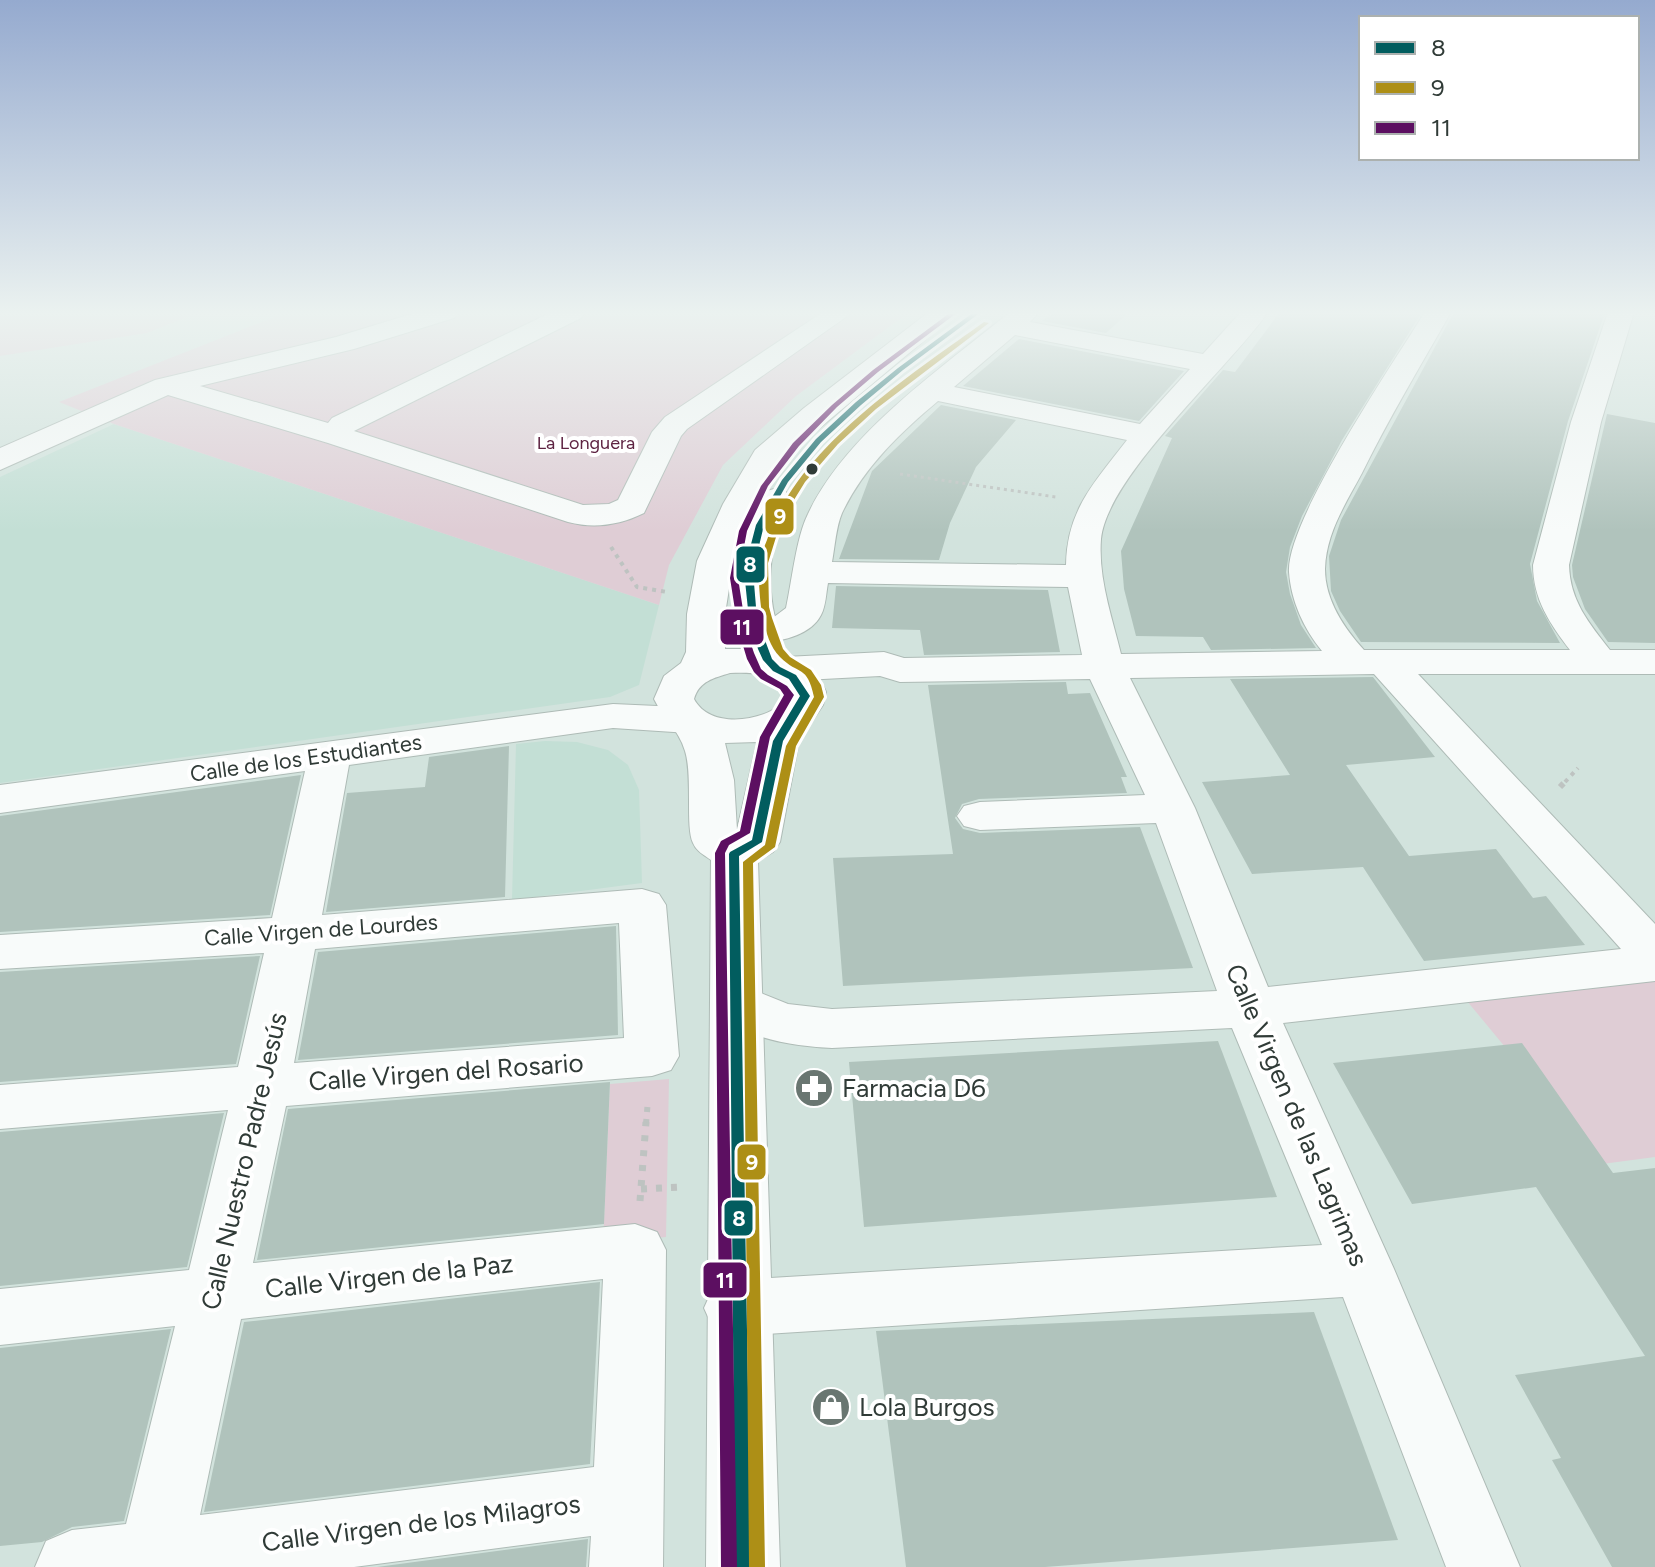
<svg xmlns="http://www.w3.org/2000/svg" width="1655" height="1567" font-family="Figtree,sans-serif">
  <rect width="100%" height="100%" fill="#d2e3dd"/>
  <g fill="#c3dfd5">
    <polygon points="114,424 659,605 639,685 610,697 0,783 0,477"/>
    <polygon points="545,741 577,742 608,750 628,765 639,790 642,883 512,900 516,744"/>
  </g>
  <g fill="#dfcdd5">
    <polygon points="0,312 199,312 147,333 0,356"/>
    <polygon points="287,312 909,312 796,396 723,465 669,565 659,605 114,424 59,402"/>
    <polygon points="1655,974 1655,1157 1602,1164 1462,995"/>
    <polygon points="669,1079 666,1237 603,1243 610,1084"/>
  </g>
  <g fill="#b0c3bc">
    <polygon points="1054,312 1129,312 1106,333 1042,321"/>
    <polygon points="1280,312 1422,312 1342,440 1302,516 1290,547 1286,572 1290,594 1301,625 1316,648 1211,650 1203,637 1136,636 1124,589 1121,551 1172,438 1165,436 1223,370 1235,372"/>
    <polygon points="1454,312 1605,312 1568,421 1530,564 1537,601 1560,643 1361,642 1340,611 1331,591 1329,556 1341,520"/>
    <polygon points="1019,339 1184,371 1139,421 963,386"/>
    <polygon points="941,405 1016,420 976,467 950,523 939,560 839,559 872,471"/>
    <polygon points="1607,414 1655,423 1655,643 1608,642 1585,609 1573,577 1572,565"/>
    <polygon points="836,586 1048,590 1060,652 924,655 920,630 832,628"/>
    <polygon points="1373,677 1435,757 1346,765 1409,856 1496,849 1533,898 1546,896 1585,945 1424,961 1363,867 1252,874 1202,782 1290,775 1230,679"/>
    <polygon points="1066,682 1068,694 1090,693 1127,777 1121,777 1127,793 979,799 962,804 955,818 963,829 980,833 1140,827 1193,968 843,986 833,858 953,854 928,685"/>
    <polygon points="509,746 505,897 326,912 347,793 425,787 429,757"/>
    <polygon points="301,775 270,915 0,932 0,816"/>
    <polygon points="616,926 618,1035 298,1060 318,952"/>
    <polygon points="260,956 236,1064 0,1082 0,972"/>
    <polygon points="1218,1041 1277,1197 864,1227 849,1062"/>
    <polygon points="1522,1043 1613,1173 1655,1168 1655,1567 1612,1567 1552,1460 1561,1458 1515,1375 1645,1356 1536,1187 1412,1204 1333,1063"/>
    <polygon points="610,1082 604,1224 257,1260 288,1109"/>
    <polygon points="224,1113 187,1267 0,1286 0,1132"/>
    <polygon points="600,1282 590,1464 204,1512 244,1322"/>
    <polygon points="1314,1312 1398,1540 1045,1567 906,1567 876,1331"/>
    <polygon points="171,1329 124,1521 72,1527 42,1542 0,1546 0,1348"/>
    <polygon points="588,1539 586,1567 377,1567"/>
  </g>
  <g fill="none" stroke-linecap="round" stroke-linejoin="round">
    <g stroke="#aebbb6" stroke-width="2">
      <g id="minor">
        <path d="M418,312H458L454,318L354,349L200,386L328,423L332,418L552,312H585L581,318L354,431L583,505L609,504L618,500L652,432L665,417L823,312H853L687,429L681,436L644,513C620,525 594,529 568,522L328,443L168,395L0,470V448L155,380L336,337Z"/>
        <path d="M1010,312H1039L1030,322L1203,354L1241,312H1268C1229,368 1107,476 1101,539C1098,578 1112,617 1121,654L1322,651C1304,629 1291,601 1289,572C1286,521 1394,362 1425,312H1451C1421,365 1389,418 1362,473C1346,503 1326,533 1325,569C1325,600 1344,628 1364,650H1570C1550,624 1533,599 1533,565L1571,422L1608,312H1634L1601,422L1569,565C1570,601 1589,623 1610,650H1655V674H1418L1655,924V981L1283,1023L1394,1269L1520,1567H1446L1343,1297L736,1336L713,1328L704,1308L713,1288L736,1280L1322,1245L1232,1028L832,1048C794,1046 731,1038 710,1002L718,989L736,983L788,1004L832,1009L1217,991L1156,823L980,830L964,826L957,816L964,806L980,802L1145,795L1090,679L900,682L880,676L785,681L771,677L765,669L771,661L785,657L884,652L904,658L1082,655L1068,587L828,583C826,593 826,606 821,615C809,639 766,646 743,640L738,632L743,624L774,617L786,608C792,581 796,538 808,514C846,433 942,368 1010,312ZM1015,335L1190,369L1140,424L954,387ZM938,401L1127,440C1095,482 1067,509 1066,565L832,562C835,546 836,527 842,513C864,467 900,433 938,401ZM1374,674L1621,949L1268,987L1195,808L1130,678Z"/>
        <path d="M613,704L679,707L704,712L710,721L704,730L689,733L613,728L349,765L322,915L642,889L659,894L666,905L679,1056L671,1070L652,1076L286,1106L253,1263L635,1224L657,1232L666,1250L663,1567H589L591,1536L354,1567H35L46,1541L72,1530L126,1524L175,1326L0,1345V1289L189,1270L228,1110L0,1129V1085L238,1067L264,953L0,969V935L272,918L305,771L0,813V785ZM619,923L624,1038L294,1063L315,949ZM603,1279L594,1467L200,1515L241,1319Z"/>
      </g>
    </g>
    <g stroke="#aebbb6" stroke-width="2">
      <path id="major" d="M929,312H958L779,462L763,492L774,489L786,492L791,499C763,553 765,602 788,658C807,663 818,673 826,692L823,705L799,741L780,842L773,852L758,861L780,1567H706L711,860C704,855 696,851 693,843C685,827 693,776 685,751C679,730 663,718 654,699L664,676L681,663L686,652L687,614L697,561L723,504L755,450L804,408ZM734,557L733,601L746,649H725V614ZM730,673C748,672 777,672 785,692L782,704C760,722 710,729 694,699C699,681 714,678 730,673ZM757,742L737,830L734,780L725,743Z"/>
    </g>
    <polyline stroke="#bec3c1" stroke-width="3" stroke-dasharray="3 4" stroke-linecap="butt" points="900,474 1056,497"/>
    <g stroke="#bec3c1" stroke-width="4" stroke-dasharray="4 5" stroke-linecap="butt">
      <polyline points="611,547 637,587 667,592"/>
      <polyline points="1565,782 1578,768"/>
    </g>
    <g stroke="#bec3c1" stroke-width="6" stroke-dasharray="5 7" stroke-linecap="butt">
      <polyline points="1560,787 1567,780"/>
      <polyline points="646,1124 648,1100"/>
    </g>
    <g stroke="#bec3c1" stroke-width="7" stroke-dasharray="6 9" stroke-linecap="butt">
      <polyline points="641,1189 683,1187"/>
      <polyline points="640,1201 646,1122"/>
    </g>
    <use href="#minor" fill="#f8fbfa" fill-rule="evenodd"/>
    <use href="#major" fill="#f8fbfa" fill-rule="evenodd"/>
    <g stroke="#fff" stroke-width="6">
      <polygon id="bus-1" points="974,312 981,312 903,370 861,405 821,442 788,482 764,525 753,571 757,619 772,659 780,667 796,675 810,696 783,741 762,842 739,856 751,1567 735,1567 729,854 730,852 752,840 773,741 800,696 789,679 773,671 763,660 758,649 749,619 744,571 756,525 782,480 816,439 856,402 898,368"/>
    </g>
    <g stroke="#fff" stroke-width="6">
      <path id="bus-2" d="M984,322L989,323L876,409L838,444L805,482L781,521L768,563L769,607L772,618L783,649L790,657L811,670L821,685L824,697L796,746L775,847L753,863L765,1567H749L743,862L765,845L786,746L814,697C807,664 799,676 780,657C770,647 766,632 763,619C760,605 758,578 759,564C760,556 764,548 767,540C796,449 909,376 984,322Z"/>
    </g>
    <g stroke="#fff" stroke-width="6">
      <polygon id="bus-3" points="951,312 958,312 878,372 837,407 799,446 768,486 747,531 738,578 746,629 754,653 761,669 768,675 787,686 794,695 770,737 750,833 729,845 725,853 737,1567 721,1567 715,853 721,841 740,831 760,737 784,695 780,689 761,679 754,672 747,659 738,629 730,578 739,531 761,486 793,443 832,405 873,370"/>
    </g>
    <use href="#bus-1" fill="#025d5f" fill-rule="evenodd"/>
    <use href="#bus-2" fill="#ad8f16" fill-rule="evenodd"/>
    <use href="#bus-3" fill="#5c0f61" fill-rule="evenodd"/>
  </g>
  <linearGradient id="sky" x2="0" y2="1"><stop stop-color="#95aacf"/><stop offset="0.59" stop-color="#ebf2f0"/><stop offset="1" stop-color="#ebf2f0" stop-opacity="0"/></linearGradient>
  <rect width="1655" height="531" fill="url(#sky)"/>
  <defs>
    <g id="pharmacy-disc" transform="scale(2)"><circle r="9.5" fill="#697671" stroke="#fff"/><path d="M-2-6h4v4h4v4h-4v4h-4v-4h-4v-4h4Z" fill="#fff"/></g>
    <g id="shop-disc" transform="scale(2)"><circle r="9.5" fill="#697671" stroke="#fff"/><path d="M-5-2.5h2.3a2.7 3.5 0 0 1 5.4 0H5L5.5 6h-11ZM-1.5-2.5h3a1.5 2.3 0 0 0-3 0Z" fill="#fff"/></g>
  </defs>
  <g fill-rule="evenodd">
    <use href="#pharmacy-disc" x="814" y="1088"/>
    <use href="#shop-disc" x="831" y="1407"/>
  </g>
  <circle fill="#303b37" stroke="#fff" stroke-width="3" cx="812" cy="469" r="7"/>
  <g text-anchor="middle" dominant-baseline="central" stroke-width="8" stroke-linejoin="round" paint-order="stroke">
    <g font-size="18" fill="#5e2342" stroke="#fff">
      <text x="586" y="443">La Longuera</text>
    </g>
    <g font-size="22" fill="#303b37" stroke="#fff">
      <text transform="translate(306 758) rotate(-8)">Calle de los Estudiantes</text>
      <text transform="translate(321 930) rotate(-4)">Calle Virgen de Lourdes</text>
    </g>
    <g font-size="26" fill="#303b37" stroke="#fff">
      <text transform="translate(446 1072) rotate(-4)">Calle Virgen del Rosario</text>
      <text transform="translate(1297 1115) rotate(67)">Calle Virgen de las Lagrimas</text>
      <text transform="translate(244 1161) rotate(-77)">Calle Nuestro Padre Jesús</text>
      <text transform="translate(389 1276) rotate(-6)">Calle Virgen de la Paz</text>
      <text transform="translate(421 1523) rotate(-7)">Calle Virgen de los Milagros</text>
    </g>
    <g font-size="26" fill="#303b37" stroke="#fff" text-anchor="start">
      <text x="842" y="1088">Farmacia D6</text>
      <text x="859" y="1407">Lola Burgos</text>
    </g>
  </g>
  <g stroke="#fff" stroke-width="3">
    <rect x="764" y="497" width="31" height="39" rx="8" fill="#ad8f16"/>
    <rect x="735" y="545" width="31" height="39" rx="8" fill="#025d5f"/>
    <rect x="719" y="608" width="46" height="38" rx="8" fill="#5c0f61"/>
    <rect x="736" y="1143" width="31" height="38" rx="8" fill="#ad8f16"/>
    <rect x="723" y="1199" width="31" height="38" rx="8" fill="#025d5f"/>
    <rect x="702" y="1261" width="46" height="38" rx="8" fill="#5c0f61"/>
  </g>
  <g font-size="22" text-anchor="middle" font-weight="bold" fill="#fff">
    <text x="780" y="524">9</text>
    <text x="750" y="572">8</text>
    <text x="742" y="635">11</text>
    <text x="752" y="1170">9</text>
    <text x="739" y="1226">8</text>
    <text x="725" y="1288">11</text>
  </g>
  <rect x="1359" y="16" width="280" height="144" fill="#ffffff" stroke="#acb1af" stroke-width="2"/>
  <rect x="1375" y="42" width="40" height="12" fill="#025d5f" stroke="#acb1af" stroke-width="2"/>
  <text x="1431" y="56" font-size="24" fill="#303b37">8</text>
  <rect x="1375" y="82" width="40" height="12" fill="#ad8f16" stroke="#acb1af" stroke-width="2"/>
  <text x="1431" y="96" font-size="24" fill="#303b37">9</text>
  <rect x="1375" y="122" width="40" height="12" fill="#5c0f61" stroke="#acb1af" stroke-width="2"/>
  <text x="1431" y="136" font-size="24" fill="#303b37">11</text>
</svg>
